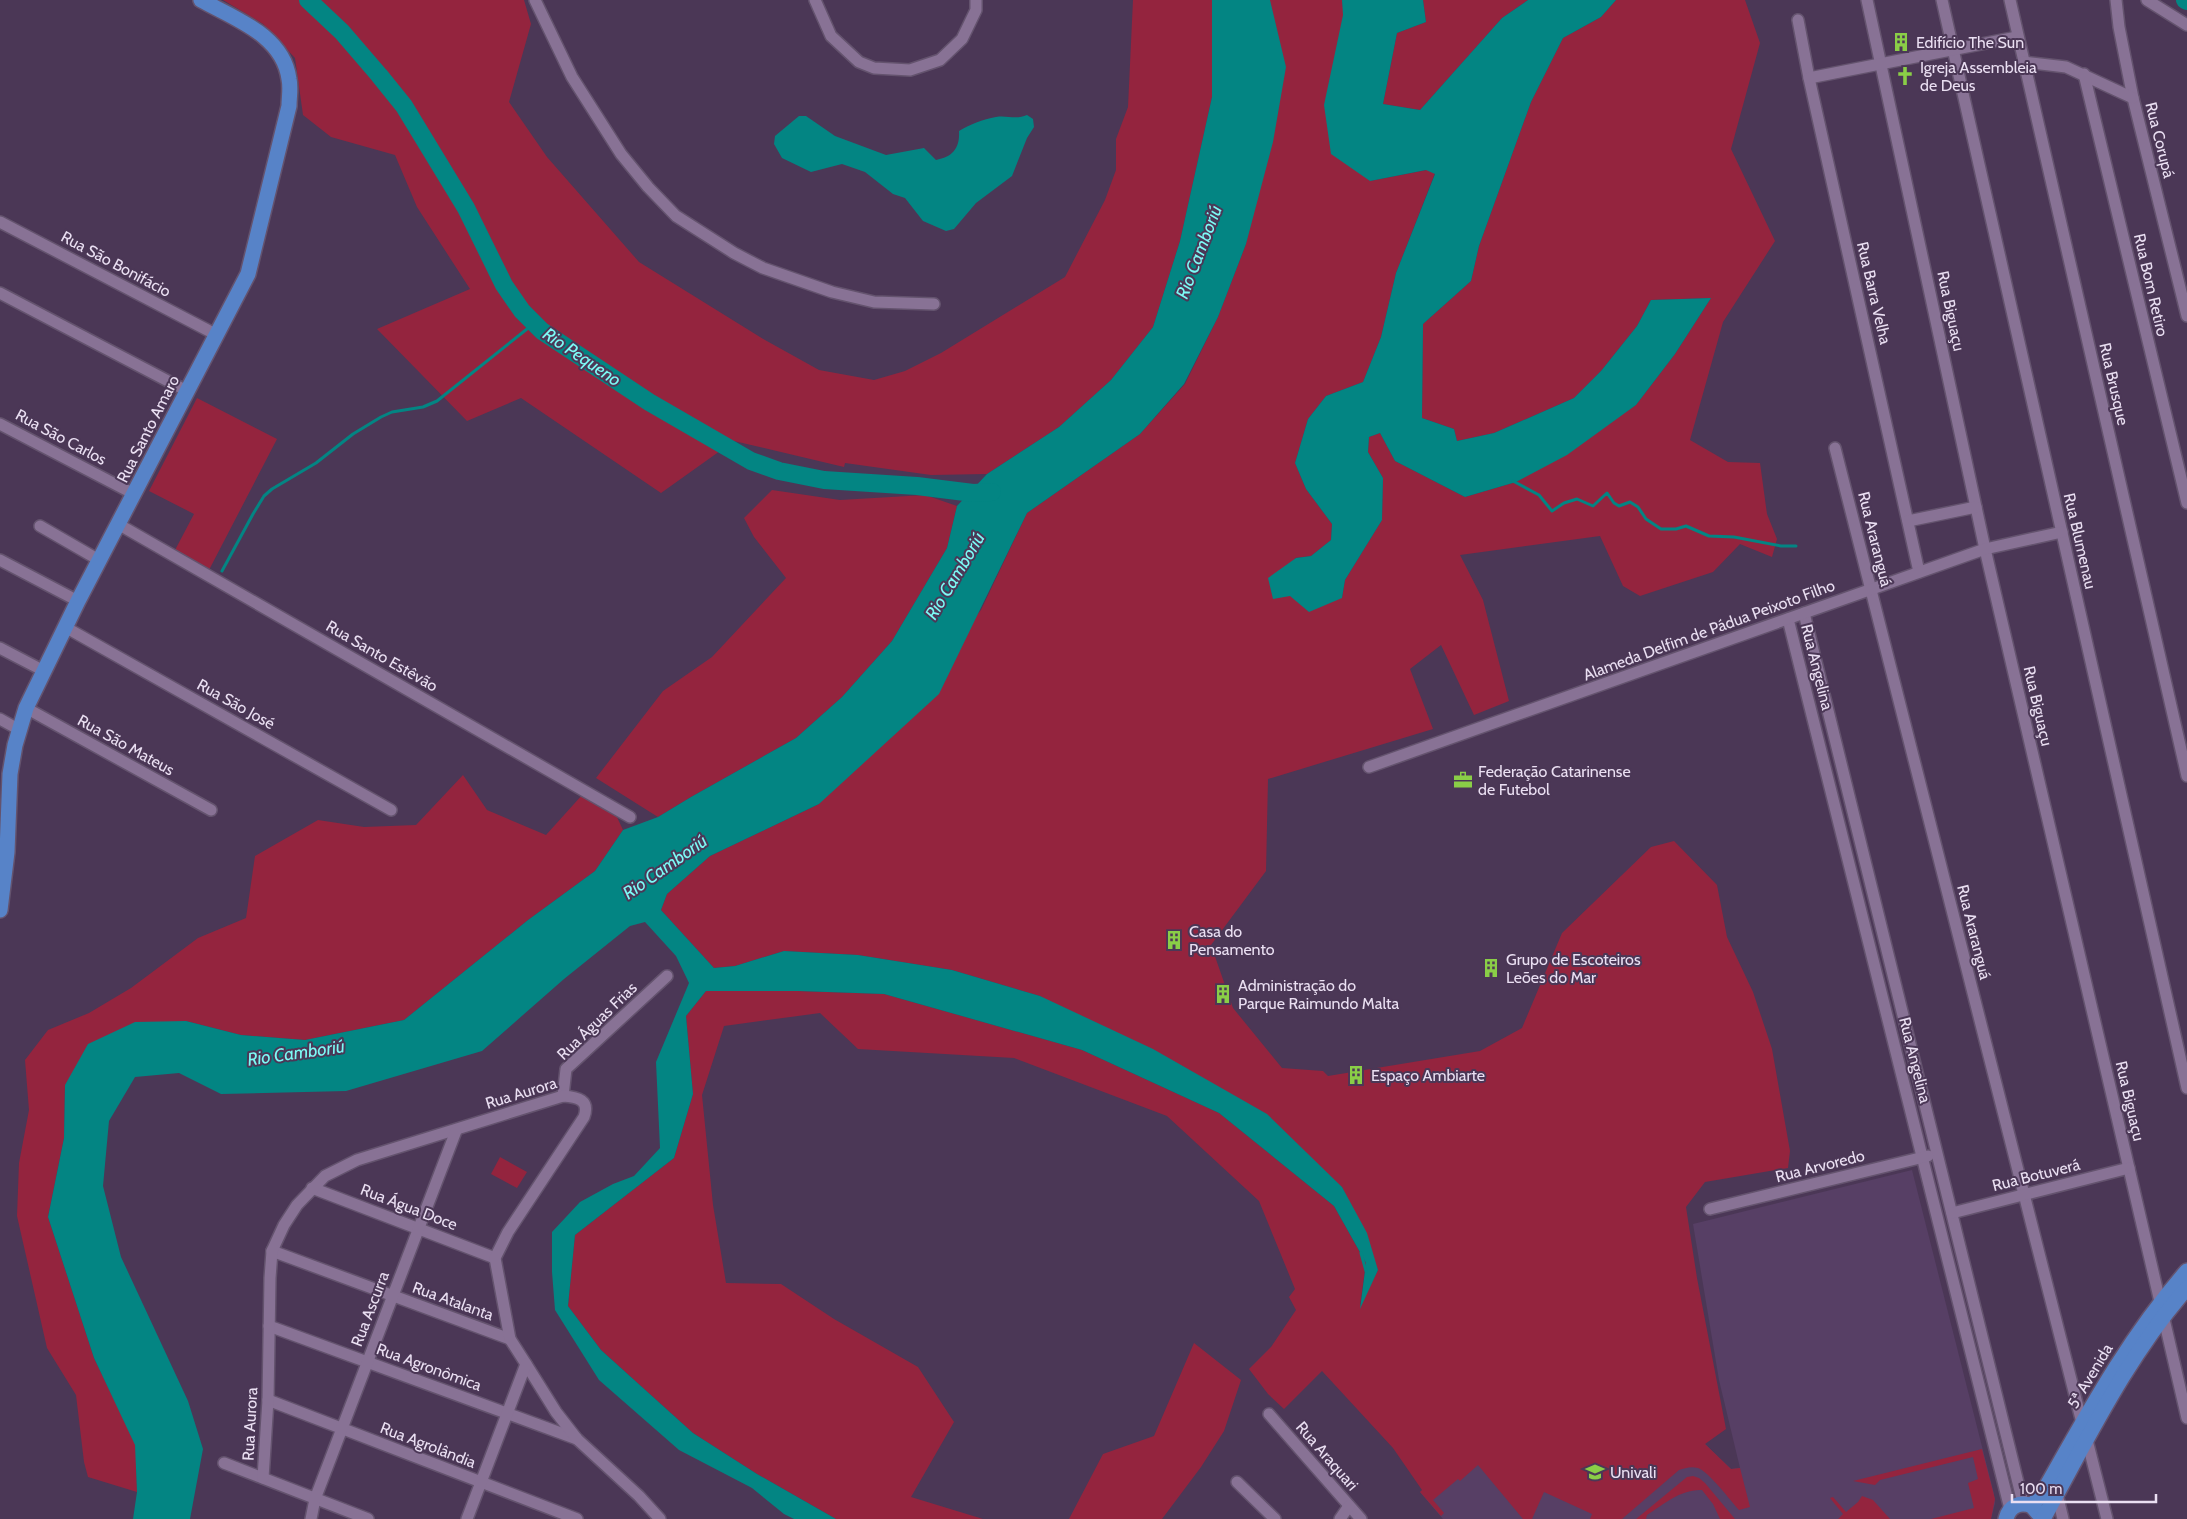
<svg xmlns="http://www.w3.org/2000/svg" width="2187" height="1519" font-family="Cabin,sans-serif">
  <rect width="100%" height="100%" fill="#4b3756"/>
  <polygon fill="#573f65" points="1912,1170 1994,1494 1995,1503 1991,1519 1443,1519 1420,1492 1483,1450 1705,1444 1731,1469 1740,1468 1719,1380 1693,1224"/>
  <g fill="#94243e">
    <polygon points="223,0 524,0 531,24 509,102 547,157 639,262 765,340 819,370 874,380 905,371 941,353 1065,277 1105,200 1116,170 1116,139 1128,107 1133,0 1212,0 1212,97 1180,241 1153,327 1111,380 1059,427 987,474 931,475 845,463 844,467 734,441 661,493 521,398 467,421 377,329 470,289 417,207 395,155 331,137 303,115 295,58 263,24"/>
    <path d="M1270,0H1342L1370,181L1427,170L1435,173L1396,273L1381,337L1363,382L1326,396L1308,419L1295,463L1306,489L1332,524L1331,540L1311,556L1295,558L1290,596L1342,598L1345,580L1382,520L1383,478L1368,452L1369,437L1380,433L1395,461L1465,497L1516,482L1636,405L1675,354L1711,298L1651,300L1637,326L1601,371L1574,398L1494,433L1457,441L1454,429L1422,418L1423,324L1471,281L1479,246L1531,102L1563,38L1601,17L1616,0H1745L1760,43L1731,149L1775,241L1723,322L1690,440L1728,462L1760,463L1767,514L1777,539L1772,557L1740,544L1713,572L1640,596L1623,586L1600,536L1460,555L1483,600L1509,701L1474,715L1441,645L1410,669L1433,729L1268,779L1266,871L1211,945L1233,1008L1282,1068L1323,1071L1328,1076L1480,1051L1522,1028L1562,933L1651,847L1674,841L1717,885L1727,937L1753,992L1772,1049L1790,1151L1788,1168L1705,1182L1686,1207L1697,1278L1726,1429L1705,1444L1731,1469L1740,1468L1750,1507L1739,1510C1730,1500 1709,1472 1698,1468C1691,1466 1685,1468 1679,1470L1622,1519H1590L1592,1514L1544,1492L1532,1519H1523L1478,1465L1460,1481L1458,1479L1433,1500L1444,1513L1441,1516L1420,1492L1422,1490L1393,1448L1322,1371L1284,1409L1268,1394L1249,1369L1271,1347L1296,1310L1289,1297L1295,1289L1259,1201L1167,1116L1014,1058L858,1049L820,1013L724,1026L702,1095L713,1205L726,1283L781,1284L834,1319L918,1367L954,1422L911,1497L983,1519H836L757,1474L693,1433L601,1350L568,1306L575,1235L674,1158L693,1094L686,1016L706,991H798L884,994L1082,1050L1219,1113L1334,1206L1366,1263L1360,1306L1378,1270L1342,1187L1040,996L952,970L858,955L784,951L735,966L714,968L661,910L667,894L710,856L819,804L981,610L1027,513L1140,434L1185,384L1218,317L1246,244Z"/>
    <polygon points="1423,0 1528,0 1502,18 1420,110 1383,104 1397,33 1426,22"/>
    <polygon points="197,398 277,439 209,570 174,552 194,514 149,491"/>
    <polygon points="772,490 840,500 925,495 957,506 947,548 892,641 842,697 796,738 691,797 658,817 596,778 663,691 712,657 786,578 754,537 744,518"/>
    <polygon points="463,775 487,810 546,835 583,794 616,815 623,830 595,871 528,920 404,1020 305,1040 241,1035 186,1021 65,1085 64,1138 48,1217 94,1358 136,1445 137,1492 88,1477 84,1462 76,1395 47,1348 17,1216 19,1163 29,1110 25,1060 48,1030 89,1013 131,988 198,938 246,918 255,856 318,820 364,827 416,825"/>
    <polygon points="500,1157 527,1172 517,1188 491,1174"/>
    <polygon points="1194,1343 1241,1380 1224,1431 1201,1467 1162,1519 1069,1519 1103,1454 1154,1436"/>
    <polygon points="1982,1449 1995,1499 1991,1519 1931,1519 1974,1508 1968,1483 1978,1479 1973,1457 1880,1480 1875,1485 1853,1481"/>
    <path d="M1693,1476L1699,1478L1705,1483L1735,1519H1720L1713,1504L1702,1490C1681,1489 1664,1504 1647,1515L1646,1519H1636L1687,1477Z"/>
    <polygon points="1862,1496 1873,1500 1890,1519 1838,1519 1843,1514 1830,1498 1833,1497 1846,1512 1858,1502"/>
  </g>
  <g fill="#038583">
    <polygon points="1212,0 1270,0 1286,67 1273,142 1246,244 1218,317 1184,384 1140,434 1027,513 939,694 819,804 710,856 667,894 661,910 714,968 735,966 784,951 858,955 952,970 1040,996 1153,1049 1267,1114 1342,1187 1367,1233 1378,1270 1360,1309 1366,1263 1334,1206 1219,1113 1082,1050 884,994 798,991 706,991 686,1016 693,1094 674,1158 575,1235 568,1306 601,1350 693,1433 757,1474 836,1519 794,1519 784,1514 752,1488 679,1450 599,1380 555,1310 552,1272 552,1232 580,1202 613,1184 634,1176 660,1148 656,1062 689,983 676,956 645,922 630,926 564,979 482,1051 346,1091 221,1094 179,1073 135,1077 109,1121 103,1186 121,1257 188,1401 203,1449 190,1519 133,1519 137,1492 135,1445 94,1358 48,1217 64,1138 65,1085 88,1044 135,1022 186,1021 241,1035 305,1040 404,1020 528,920 595,871 623,830 658,817 691,797 796,738 842,697 892,641 947,548 957,506 987,474 1059,427 1111,380 1153,327 1180,241 1212,97"/>
    <polygon points="1342,0 1423,0 1426,22 1397,33 1383,104 1420,110 1502,18 1528,0 1616,0 1601,17 1563,38 1531,102 1479,246 1471,281 1423,324 1422,418 1454,429 1457,441 1494,433 1574,398 1601,371 1637,326 1651,300 1711,298 1675,354 1636,405 1567,455 1516,482 1465,497 1395,461 1380,433 1369,437 1368,452 1383,478 1382,520 1345,580 1342,598 1309,612 1290,596 1273,599 1268,578 1296,558 1311,556 1331,540 1332,524 1306,489 1295,463 1308,419 1326,396 1363,382 1381,337 1396,273 1435,174 1426,170 1370,181 1331,154 1324,105 1343,15"/>
    <path d="M1027,115L1033,119L1034,127L1027,138L1012,176L976,203L954,229L946,231L923,221L905,198L893,194L865,172L842,164L811,172L782,158L774,144L775,136L799,116H806L835,136L886,155L924,148L936,160C953,157 960,148 959,131C969,125 983,119 996,117C1007,115 1016,120 1027,115Z"/>
  </g>
  <g fill="none" stroke-linecap="round" stroke-linejoin="round">
    <g stroke="#038583" stroke-width="3">
      <polyline points="1513,481 1539,495 1552,511 1564,503 1577,499 1593,506 1607,493 1614,503 1619,506 1630,502 1638,507 1646,519 1661,529 1676,529 1686,526 1709,536 1734,537 1781,546 1796,546"/>
      <polyline points="222,571 253,514 264,496 272,489 316,463 353,434 381,417 392,412 423,407 437,401 527,329 535,325"/>
      <polyline points="1361,1253 1366,1271"/>
    </g>
    <g stroke="#038583" stroke-width="18">
      <polyline points="308,0 342,32 379,75 404,106 466,208 504,285 522,311 542,331 649,402 751,461 779,471 824,480 917,486 973,493 992,492"/>
      <polyline points="2185,0 2187,1"/>
    </g>
    <g stroke="#64536e" stroke-width="14">
      <g id="minor">
        <polyline points="535,0 572,77 621,154 648,187 676,216 734,253 763,268 832,292 874,302 934,304"/>
        <polyline points="815,0 831,36 859,62 874,68 910,70 940,60 962,39 976,10 976,0"/>
        <polyline points="1867,0 1985,549 2187,1418"/>
        <polyline points="1942,0 2187,1088"/>
        <polyline points="2010,0 2187,776"/>
        <polyline points="2116,0 2119,27 2133,98 2187,316"/>
        <polyline points="2147,0 2187,25"/>
        <polyline points="1798,20 1809,78 1919,572"/>
        <polyline points="2023,62 2066,67 2133,98"/>
        <polyline points="2084,74 2187,503"/>
        <polyline points="1809,78 2017,37"/>
        <polyline points="0,222 217,335"/>
        <polyline points="0,293 187,391"/>
        <polyline points="0,424 134,494"/>
        <polyline points="1835,448 2082,1423"/>
        <polyline points="1908,521 1976,507"/>
        <polyline points="118,524 630,817"/>
        <polyline points="40,526 99,560"/>
        <polyline points="0,560 78,601"/>
        <polyline points="1804,613 2023,1503"/>
        <polyline points="1788,619 2010,1509"/>
        <polyline points="65,627 391,810"/>
        <polyline points="0,648 44,671"/>
        <polyline points="26,708 211,810"/>
        <polyline points="0,719 18,729"/>
        <polyline points="1369,767 1985,549 2062,532"/>
        <polyline points="563,1096 566,1069 667,976"/>
        <polyline points="312,1188 495,1258"/>
        <polyline points="1710,1209 1928,1156"/>
        <polyline points="1952,1213 2129,1168"/>
        <polyline points="272,1251 510,1339"/>
        <polyline points="269,1326 577,1439"/>
        <polyline points="268,1400 577,1519"/>
        <polyline points="1269,1414 1361,1519"/>
        <polyline points="2087,1440 2107,1519"/>
        <polyline points="224,1463 368,1519"/>
        <path d="M263,1478L268,1400L270,1278L272,1251L284,1225L297,1205L325,1176L357,1160L563,1096C578,1097 590,1100 584,1117L508,1232L495,1258L510,1339L526,1364L556,1412L577,1439L639,1496L660,1519"/>
        <polyline points="1237,1482 1275,1519"/>
        <polyline points="2057,1494 2063,1519"/>
        <polyline points="311,1519 315,1499 456,1131"/>
        <polyline points="467,1519 526,1364"/>
        <polyline points="1340,1519 1349,1506"/>
      </g>
    </g>
    <g stroke="#64536e" stroke-width="18">
      <g id="major">
        <path d="M0,910L7,852L10,774L15,745L26,708L78,601L248,274L289,106C289,97 291,88 289,79C283,35 235,19 201,0"/>
        <path d="M2032,1506L2045,1489C2088,1413 2129,1337 2187,1271"/>
        <path d="M2006,1519C2009,1506 2020,1501 2032,1506L2038,1513"/>
        <path d="M2043,1519C2087,1440 2127,1356 2187,1288"/>
      </g>
    </g>
    <use href="#minor" stroke="#887295" stroke-width="11"/>
    <use href="#major" stroke="#5783c8" stroke-width="15"/>
  </g>
  <defs>
    <g id="building-bare" transform="scale(1.5)"><path d="M-4-6H4V6H1V3H-1V6H-4ZM-2.5-4.3h1.7v1.8h-1.7ZM.8-4.3h1.7v1.8H.8ZM-2.5-1h1.7V.8h-1.7ZM.8-1h1.7V.8H.8Z" fill="#8ace47" stroke="#4b3756" stroke-width="2.5" paint-order="stroke"/></g>
    <g id="church-bare" transform="scale(1.5)"><path d="M-1.2-6h2.4v3.5h3.3v2.4h-3.3V6h-2.4V-.1h-3.3v-2.4h3.3Z" fill="#8ace47" stroke="#4b3756" stroke-width="2.5" paint-order="stroke"/></g>
    <g id="office-bare" transform="scale(1.5)"><path d="M-6-3h4V-5.5h4V-3h4V5H-6ZM-1-4.5V-3h2v-1.5ZM-6 0V1H6V0Z" fill="#8ace47" stroke="#4b3756" stroke-width="2.5" paint-order="stroke"/></g>
    <g id="university-bare" transform="scale(1.5)"><path d="M0-5L7-2L0 1L-7-2ZM-4 1L0 2.5L4 1V4Q0 6-4 4Z" fill="#8ace47" stroke="#4b3756" stroke-width="2.5" paint-order="stroke"/></g>
  </defs>
  <g fill-rule="evenodd">
    <use href="#building-bare" x="1901" y="42"/>
    <use href="#church-bare" x="1905" y="76"/>
    <use href="#office-bare" x="1463" y="780"/>
    <use href="#building-bare" x="1174" y="940"/>
    <use href="#building-bare" x="1491" y="968"/>
    <use href="#building-bare" x="1223" y="994"/>
    <use href="#building-bare" x="1356" y="1075"/>
    <use href="#university-bare" x="1595" y="1472"/>
  </g>
  <g text-anchor="middle" dominant-baseline="central" stroke-width="4" stroke-linejoin="round" paint-order="stroke">
    <g font-size="16" fill="#eadff2" stroke="#4b3756" text-anchor="start">
      <text x="1916" y="42">Edifício The Sun</text>
      <text x="1920" y="67">Igreja Assembleia<tspan x="1920" dy="18">de Deus</tspan></text>
      <text x="1478" y="771">Federação Catarinense<tspan x="1478" dy="18">de Futebol</tspan></text>
      <text x="1189" y="931">Casa do<tspan x="1189" dy="18">Pensamento</tspan></text>
      <text x="1506" y="959">Grupo de Escoteiros<tspan x="1506" dy="18">Leões do Mar</tspan></text>
      <text x="1238" y="985">Administração do<tspan x="1238" dy="18">Parque Raimundo Malta</tspan></text>
      <text x="1371" y="1075">Espaço Ambiarte</text>
      <text x="1610" y="1472">Univali</text>
    </g>
    <g font-size="16" fill="#eadff2" stroke="#4b3756">
      <text transform="translate(2160 140) rotate(76)">Rua Corupá</text>
      <text transform="translate(116 264) rotate(28)">Rua São Bonifácio</text>
      <text transform="translate(2151 285) rotate(77)">Rua Bom Retiro</text>
      <text transform="translate(1874 293) rotate(77)">Rua Barra Velha</text>
      <text transform="translate(1951 311) rotate(78)">Rua Biguaçu</text>
      <text transform="translate(2114 384) rotate(77)">Rua Brusque</text>
      <text transform="translate(148 429) rotate(-63)">Rua Santo Amaro</text>
      <text transform="translate(61 437) rotate(28)">Rua São Carlos</text>
      <text transform="translate(1875 539) rotate(76)">Rua Araranguá</text>
      <text transform="translate(2080 541) rotate(77)">Rua Blumenau</text>
      <text transform="translate(1709 630) rotate(-20)">Alameda Delfim de Pádua Peixoto Filho</text>
      <text transform="translate(382 656) rotate(30)">Rua Santo Estêvão</text>
      <text transform="translate(1817 667) rotate(76)">Rua Angelina</text>
      <text transform="translate(236 704) rotate(29)">Rua São José</text>
      <text transform="translate(2038 706) rotate(77)">Rua Biguaçu</text>
      <text transform="translate(126 745) rotate(29)">Rua São Mateus</text>
      <text transform="translate(1974 932) rotate(76)">Rua Araranguá</text>
      <text transform="translate(597 1021) rotate(-44)">Rua Águas Frias</text>
      <text transform="translate(1915 1060) rotate(76)">Rua Angelina</text>
      <text transform="translate(521 1093) rotate(-17)">Rua Aurora</text>
      <text transform="translate(2130 1101) rotate(77)">Rua Biguaçu</text>
      <text transform="translate(1820 1166) rotate(-14)">Rua Arvoredo</text>
      <text transform="translate(2036 1175) rotate(-14)">Rua Botuverá</text>
      <text transform="translate(409 1207) rotate(21)">Rua Água Doce</text>
      <text transform="translate(453 1301) rotate(20)">Rua Atalanta</text>
      <text transform="translate(370 1309) rotate(-69)">Rua Ascurra</text>
      <text transform="translate(429 1367) rotate(20)">Rua Agronômica</text>
      <text transform="translate(2090 1376) rotate(-59)">5ª Avenida</text>
      <text transform="translate(250 1424) rotate(-87)">Rua Aurora</text>
      <text transform="translate(428 1445) rotate(21)">Rua Agrolândia</text>
      <text transform="translate(1327 1456) rotate(49)">Rua Araquari</text>
    </g>
    <g font-size="18" font-style="italic" fill="#7cfbf6" stroke="#4b3756">
      <text transform="translate(1199 252) rotate(-69)">Rio Camboriú</text>
      <text transform="translate(582 357) rotate(34)">Rio Pequeno</text>
      <text transform="translate(955 576) rotate(-59)">Rio Camboriú</text>
      <text transform="translate(665 867) rotate(-35)">Rio Camboriú</text>
      <text transform="translate(296 1053) rotate(-8)">Rio Camboriú</text>
    </g>
  </g>
  <path d="M2012 1494v8h144v-8" fill="none" stroke="#eadff2" stroke-width="2.5"/>
  <text x="2020" y="1494" font-size="15" fill="#eadff2" stroke="#4b3756" stroke-width="4" paint-order="stroke">100 m</text>
</svg>
